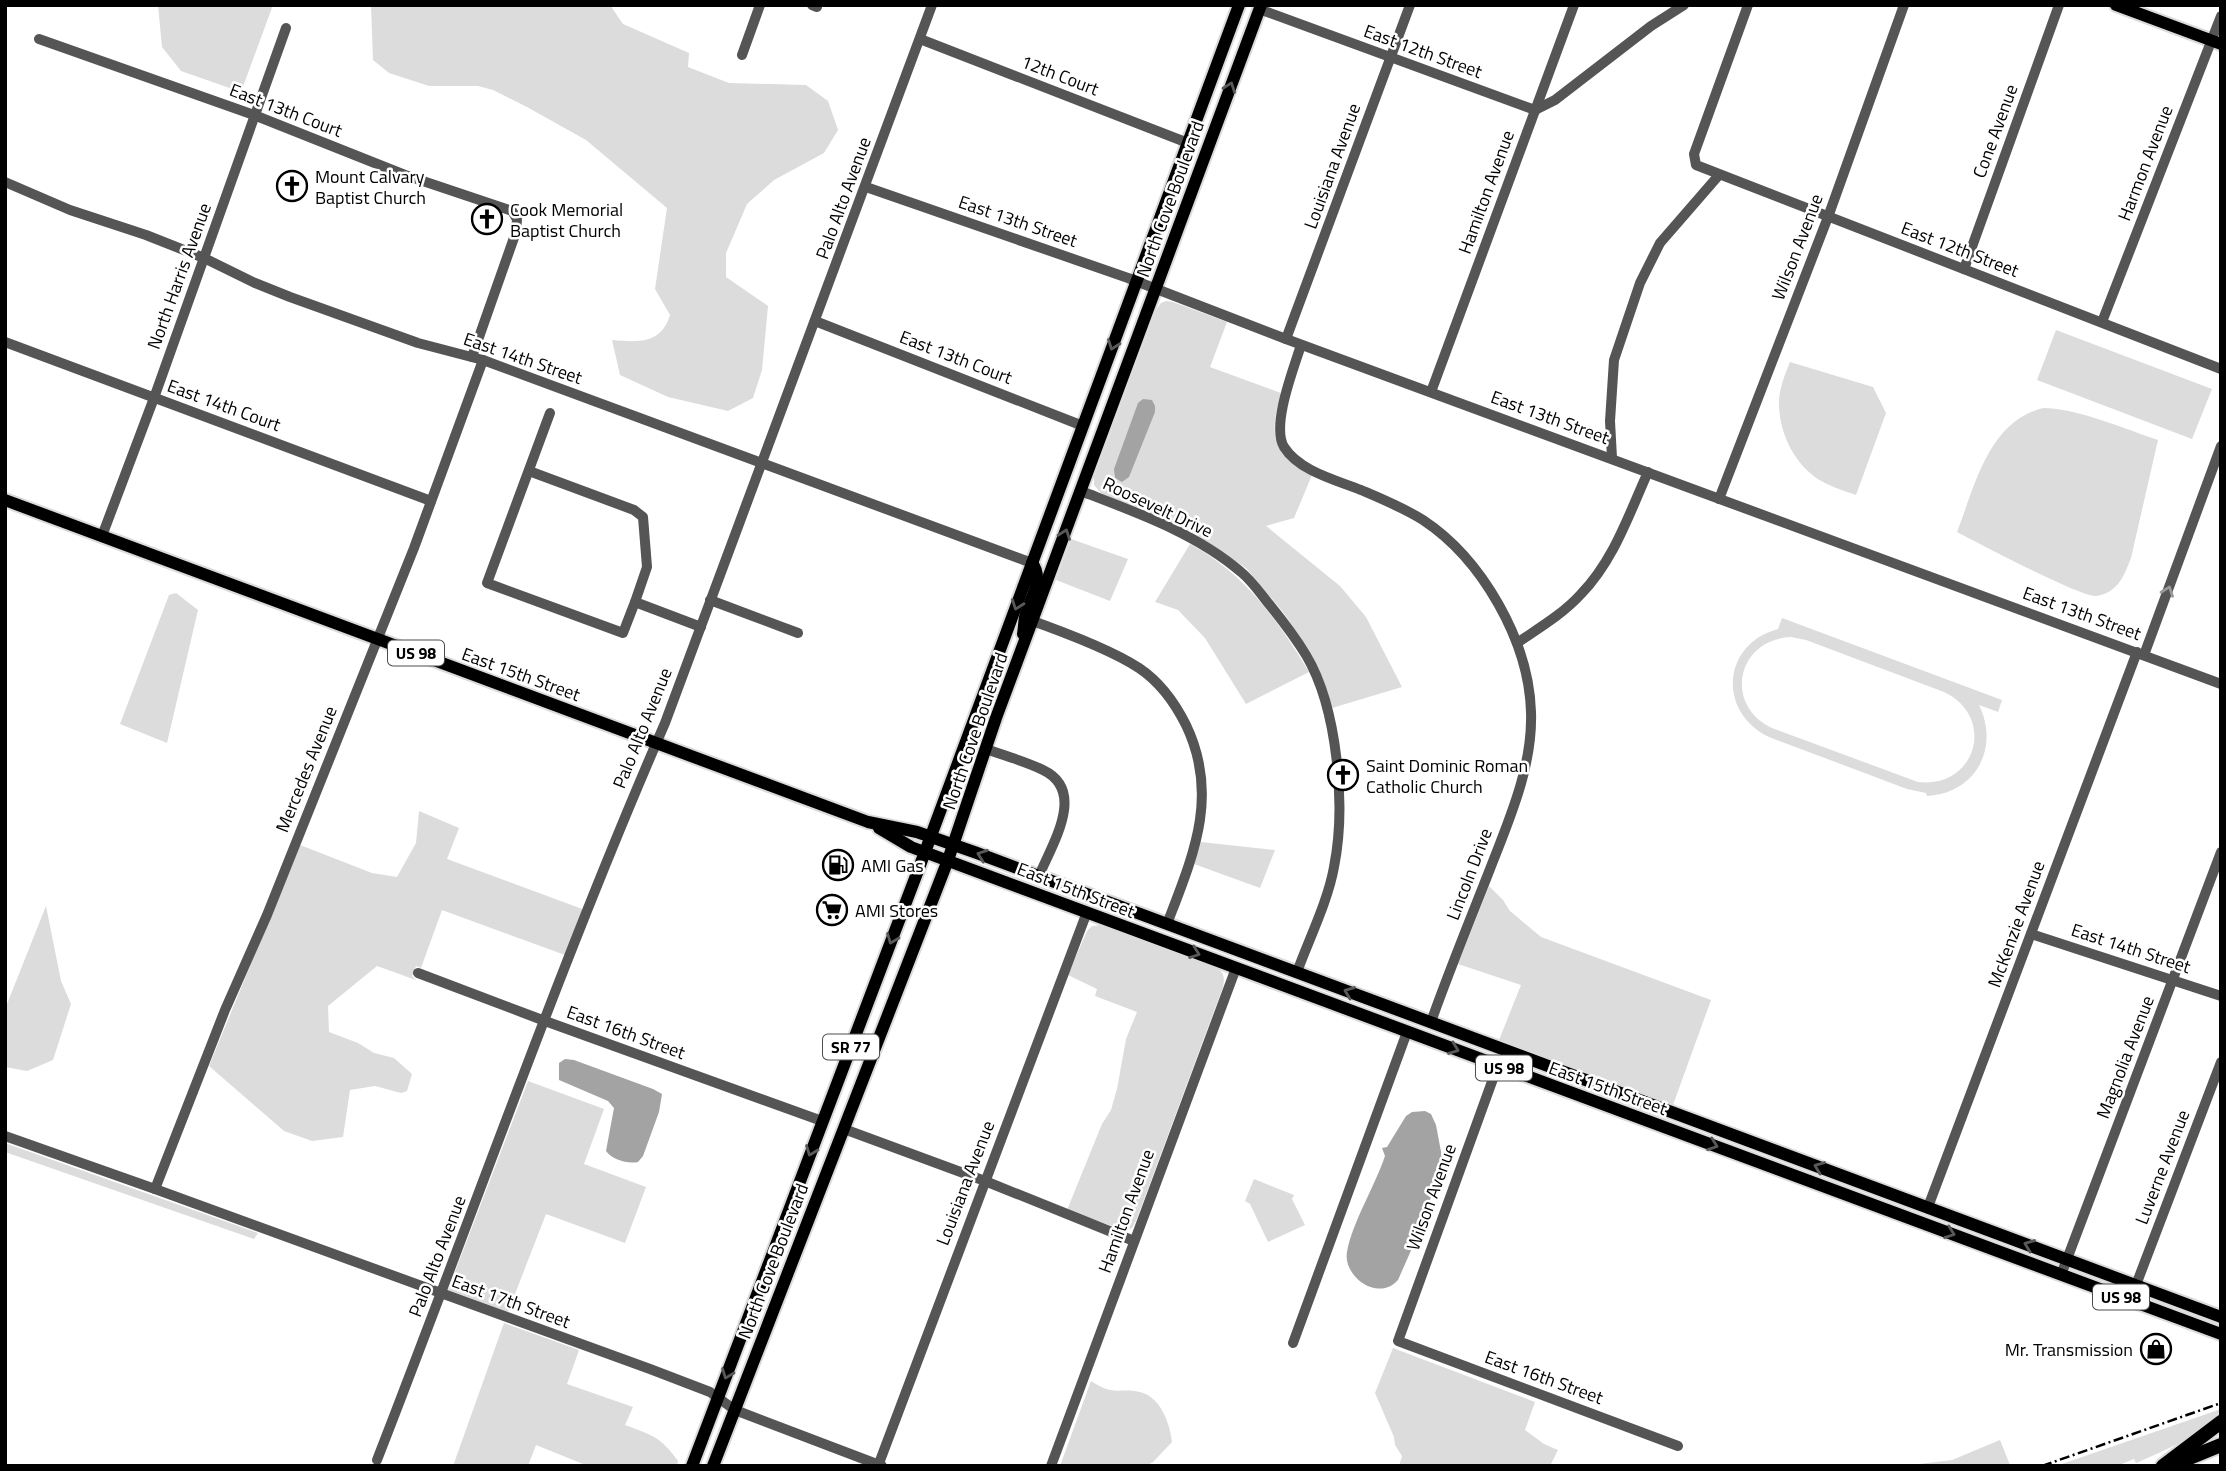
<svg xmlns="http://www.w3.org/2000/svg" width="2226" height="1471" font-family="'Titillium Web',sans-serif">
  <rect width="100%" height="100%" fill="#fff"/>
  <g fill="#dcdcdc" fill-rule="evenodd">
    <polygon points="158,5 273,5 241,92 181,71 162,47"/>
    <path d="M371,5H610L623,24L689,53L688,67L729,83L806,85L828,101L838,130L824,153L774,180L747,204L726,253V277L768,306L762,370L753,398L728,411L668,397L620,375L612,340C637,342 661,345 670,315L655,289L667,208L586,140L527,107L493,90L478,86H429L389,73L373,60Z"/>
    <path d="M1166,301L1173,302L1227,322L1210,367L1281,393C1269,432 1271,457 1312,475L1294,518L1266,526L1340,586L1366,617L1402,687L1332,708L1311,653L1283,612L1246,568L1193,533L1101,493L1094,485V477L1156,310L1161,303Z"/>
    <polygon points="2056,330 2212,389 2192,439 2037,380"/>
    <path d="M1790,362L1873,387L1886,413L1856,495C1845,491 1835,488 1825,483C1795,468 1778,432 1779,400C1780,387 1785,374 1790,362Z"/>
    <path d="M2043,408C2077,408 2125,429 2158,440L2131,558C2124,576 2118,592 2097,596C2084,599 1976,542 1957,532C1975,486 1988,422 2043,408Z"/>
    <polygon points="1071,539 1128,559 1110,601 1056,580"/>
    <path d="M1190,544C1244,573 1278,620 1309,672L1246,704L1205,638L1178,610L1155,602Z"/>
    <polygon points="176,593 198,610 167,743 120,724 169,595"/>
    <path d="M1782,618L2002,700L1998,712L1979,705C2000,748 1976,793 1927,796L1926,793L1907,789L1769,737C1717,712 1722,644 1778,629ZM1791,637L1806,640L1944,692C1997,717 1976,789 1918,782L1772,728C1723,705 1737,639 1791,637Z"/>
    <polygon points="419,811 459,828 447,859 585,910 565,955 442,910 421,968 416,966 412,976 416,980 377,966 328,1006 329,1032 358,1043 374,1053 394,1058 412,1074 407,1091 401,1093 375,1086 350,1090 343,1137 312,1141 284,1131 209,1066 300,845 372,873 397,877 416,843"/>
    <polygon points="1201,842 1275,850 1260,888 1194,864"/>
    <polygon points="1489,886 1503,900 1510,911 1541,937 1711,1000 1673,1105 1499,1040 1521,985 1458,964"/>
    <polygon points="46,906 61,981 71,1004 53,1060 27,1071 5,1067 5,1009"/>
    <path d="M1100,925L1215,967C1224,972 1225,977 1223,987L1136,1221L1132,1228L1126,1231L1067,1210L1102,1124L1111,1110L1117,1089L1126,1039L1137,1012L1095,996L1097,989L1068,975L1087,931L1092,926Z"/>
    <polygon points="528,1081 604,1109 584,1164 646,1187 625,1243 546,1214 508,1312 448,1290"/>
    <polygon points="5,1143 258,1233 254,1239 5,1152"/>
    <polygon points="1254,1179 1294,1195 1292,1199 1305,1225 1268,1242 1250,1204 1245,1201"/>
    <path d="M504,1323L579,1350L567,1384L633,1407L625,1425C652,1435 661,1437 678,1461L677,1466H588L536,1445L528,1466H453Z"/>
    <polygon points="1393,1348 1535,1402 1525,1430 1544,1444 1558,1450 1550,1466 1399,1466 1402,1456 1395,1445 1394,1437 1375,1393"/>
    <path d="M1091,1381C1115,1397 1118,1387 1140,1392C1161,1397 1170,1424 1172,1442L1153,1462L1146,1466H1060Z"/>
    <path d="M2221,1409V1414C2196,1437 2167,1450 2136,1463L2134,1459L2117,1466H2056Z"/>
    <polygon points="2000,1440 2010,1465 1903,1466 1952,1460"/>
  </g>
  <g fill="#a3a3a3">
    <polygon points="1143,399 1152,400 1155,406 1155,412 1129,477 1122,482 1115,478 1114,469 1138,403"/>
    <path d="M565,1059L574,1060L653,1089L662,1094L659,1112L643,1156L638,1162C627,1164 613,1160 606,1151L614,1108L608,1101L559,1080V1063Z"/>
    <path d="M1425,1111L1431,1114L1436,1125L1442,1157L1439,1173L1420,1230L1398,1280C1391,1287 1385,1290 1374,1288C1359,1285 1344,1268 1347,1252C1352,1223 1375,1186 1385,1156L1382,1148L1387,1147L1406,1116L1412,1112Z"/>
  </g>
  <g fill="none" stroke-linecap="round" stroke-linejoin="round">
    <g stroke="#dbdbdb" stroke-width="16">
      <g id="major">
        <polyline points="2116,5 2221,44"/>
        <polyline points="5,500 868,822 917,832 977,853 2221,1317"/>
        <path d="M1023,634C1024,629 1024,622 1025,617C1029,599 1045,580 1032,563"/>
        <polyline points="879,828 911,847 2221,1334"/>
        <polyline points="692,1466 925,852 1239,5"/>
        <polyline points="713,1466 948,860 996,718 1261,5"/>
      </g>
    </g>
    <g stroke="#dbdbdb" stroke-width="18">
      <g id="highway">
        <polyline points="2177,1463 2221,1445"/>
        <polyline points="2163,1466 2221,1422"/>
      </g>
    </g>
    <g stroke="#555" stroke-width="10">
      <polyline points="812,5 817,7"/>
      <polyline points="1748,5 1694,154 1696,165 2221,369"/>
      <polyline points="1259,9 1535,110 1555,100 1651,26 1684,5"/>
      <polyline points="39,39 254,115 405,175 512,211 517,219 516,232 472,357"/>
      <polyline points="920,39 1188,143"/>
      <polyline points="742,55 760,5"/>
      <polyline points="5,182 70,210 146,235 204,258 255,283 290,297 418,343 483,360 1032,563"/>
      <polyline points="866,187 1128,278 1286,339 2221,684"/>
      <polyline points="1964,269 2059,5"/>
      <polyline points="815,321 1083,426"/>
      <polyline points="2102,322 2221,16"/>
      <polyline points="1286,339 1410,5"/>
      <polyline points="5,342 431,501"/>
      <path d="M1301,345C1294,368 1271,425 1284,447C1299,471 1336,480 1361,490C1382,499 1404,508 1423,520C1482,559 1529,641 1531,712C1533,766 1509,820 1490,869C1470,920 1449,971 1431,1022"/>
      <polyline points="1431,392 1574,5"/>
      <polyline points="550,413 487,583 623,633 635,602 701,627"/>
      <polyline points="1612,458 1610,421 1614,360 1640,283 1660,243 1719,175"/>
      <polyline points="529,471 634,510 643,517 647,567 635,602"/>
      <path d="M1081,491C1135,512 1196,533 1241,572C1252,581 1260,593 1269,604C1282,620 1295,637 1306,655C1338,709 1346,807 1334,867C1328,901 1309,939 1297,972"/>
      <polyline points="1719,499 1828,217 1904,5"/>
      <polyline points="102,536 154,398 286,28"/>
      <polyline points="710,600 798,633"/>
      <path d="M1027,619C1061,631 1110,649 1139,668C1160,682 1175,703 1186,725C1220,796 1193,856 1167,924"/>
      <path d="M1517,643C1539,628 1563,614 1581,594C1614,560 1629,514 1648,472"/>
      <polyline points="2144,655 2221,446"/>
      <path d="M986,749C1005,756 1025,761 1043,770C1087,791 1052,844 1039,876"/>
      <polyline points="2031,934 2221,996"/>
      <polyline points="418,973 545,1021 822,1121"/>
      <polyline points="1498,1065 1398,1341 1678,1446"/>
      <polyline points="844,1129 985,1181 1134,1241"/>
      <polyline points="5,1136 155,1189 650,1369 710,1392 735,1410 882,1466"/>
      <polyline points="155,1189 225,1010 267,915 414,548 483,360"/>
      <polyline points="1928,1207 2137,652"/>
      <polyline points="2061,1275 2221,852"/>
      <polyline points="2136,1285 2221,1062"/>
      <polyline points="1293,1343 1407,1032"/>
      <path d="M377,1460C473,1214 560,964 665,723L932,5"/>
      <polyline points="878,1466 1087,912"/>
      <polyline points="1051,1466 1236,968"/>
    </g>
    <use href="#major" stroke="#000" stroke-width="12"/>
    <use href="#highway" stroke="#000" stroke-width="14"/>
    <polyline stroke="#000" stroke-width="2.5" stroke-dasharray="10 3.5 2 3.5" stroke-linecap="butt" points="2042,1466 2221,1403"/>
  </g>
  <defs><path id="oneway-chevron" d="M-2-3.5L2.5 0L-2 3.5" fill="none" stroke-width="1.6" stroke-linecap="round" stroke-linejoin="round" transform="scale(1.75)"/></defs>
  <g stroke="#595959">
    <use href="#oneway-chevron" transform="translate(1230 87) rotate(-70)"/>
    <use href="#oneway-chevron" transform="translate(1113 345) rotate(110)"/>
    <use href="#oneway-chevron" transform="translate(1065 534) rotate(-70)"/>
    <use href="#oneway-chevron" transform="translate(1017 605) rotate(110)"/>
    <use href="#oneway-chevron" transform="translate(982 855) rotate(-160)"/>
    <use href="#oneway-chevron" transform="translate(892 939) rotate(111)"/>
    <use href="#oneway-chevron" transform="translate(1195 953) rotate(20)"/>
    <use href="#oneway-chevron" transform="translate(1349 992) rotate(-159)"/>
    <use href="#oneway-chevron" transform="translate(1454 1049) rotate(21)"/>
    <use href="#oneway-chevron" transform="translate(1713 1145) rotate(20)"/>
    <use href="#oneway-chevron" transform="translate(811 1151) rotate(111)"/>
    <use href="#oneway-chevron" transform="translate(1819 1167) rotate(-159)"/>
    <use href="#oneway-chevron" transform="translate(1950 1233) rotate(20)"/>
    <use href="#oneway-chevron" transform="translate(2029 1245) rotate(-159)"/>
    <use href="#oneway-chevron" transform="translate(727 1374) rotate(111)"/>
  </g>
  <use stroke="#999" href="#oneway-chevron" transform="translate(2168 591) rotate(-70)"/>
  <defs>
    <g id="church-ring" transform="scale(1.575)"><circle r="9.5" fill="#fff" stroke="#000" stroke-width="1.5"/><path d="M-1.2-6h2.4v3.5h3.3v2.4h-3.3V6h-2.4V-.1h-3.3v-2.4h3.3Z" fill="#000"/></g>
    <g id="fuel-ring" transform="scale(1.575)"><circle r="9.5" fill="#fff" stroke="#000" stroke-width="1.5"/><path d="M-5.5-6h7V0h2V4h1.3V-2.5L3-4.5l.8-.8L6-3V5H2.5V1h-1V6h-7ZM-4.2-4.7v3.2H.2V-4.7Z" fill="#000"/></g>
    <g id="supermarket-ring" transform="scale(1.575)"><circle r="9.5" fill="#fff" stroke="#000" stroke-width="1.5"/><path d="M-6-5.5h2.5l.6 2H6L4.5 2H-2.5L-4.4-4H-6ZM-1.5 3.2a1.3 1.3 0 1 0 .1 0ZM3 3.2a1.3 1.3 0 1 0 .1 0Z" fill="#000"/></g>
    <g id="shop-ring" transform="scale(1.575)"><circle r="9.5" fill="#fff" stroke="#000" stroke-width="1.5"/><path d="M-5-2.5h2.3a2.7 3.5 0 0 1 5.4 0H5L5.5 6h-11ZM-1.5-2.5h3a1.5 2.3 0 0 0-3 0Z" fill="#000"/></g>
  </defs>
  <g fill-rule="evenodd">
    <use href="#church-ring" x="292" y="186"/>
    <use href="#church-ring" x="487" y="219"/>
    <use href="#church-ring" x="1343" y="775"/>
    <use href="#fuel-ring" x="838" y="865"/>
    <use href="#supermarket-ring" x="832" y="910"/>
    <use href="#shop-ring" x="2156" y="1349"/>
  </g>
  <g text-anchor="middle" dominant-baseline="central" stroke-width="5" stroke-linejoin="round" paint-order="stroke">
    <g fill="#fff" stroke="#4c4c4c" stroke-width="2">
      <rect x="388" y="640.5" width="56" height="25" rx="5"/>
      <rect x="823" y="1034.5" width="56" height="25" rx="5"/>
      <rect x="1476" y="1055.5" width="56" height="25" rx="5"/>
      <rect x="2093" y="1284.5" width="56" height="25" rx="5"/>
    </g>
    <g font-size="16" font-weight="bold" fill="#000">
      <text x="416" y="653">US 98</text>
      <text x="851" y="1047">SR 77</text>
      <text x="1504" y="1068">US 98</text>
      <text x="2121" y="1297">US 98</text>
    </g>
    <g font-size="18" fill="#000" stroke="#fff">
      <text transform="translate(1423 51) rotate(20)">East 12th Street</text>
      <text transform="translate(1060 75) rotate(21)">12th Court</text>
      <text transform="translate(286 110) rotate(21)">East 13th Court</text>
      <text transform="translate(1995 131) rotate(-70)">Cone Avenue</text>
      <text transform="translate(2145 163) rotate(-69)">Harmon Avenue</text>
      <text transform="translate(1332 166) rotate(-70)">Louisiana Avenue</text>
      <text transform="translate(1486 192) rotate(-70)">Hamilton Avenue</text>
      <text transform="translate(843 198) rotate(-70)">Palo Alto Avenue</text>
      <text transform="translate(1170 199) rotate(-70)">North Cove Boulevard</text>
      <text transform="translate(1018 221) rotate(19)">East 13th Street</text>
      <text transform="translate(1797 247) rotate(-69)">Wilson Avenue</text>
      <text transform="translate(1960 249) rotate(21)">East 12th Street</text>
      <text transform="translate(179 276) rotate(-70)">North Harris Avenue</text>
      <text transform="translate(956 357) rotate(21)">East 13th Court</text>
      <text transform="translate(523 358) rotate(19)">East 14th Street</text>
      <text transform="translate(224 405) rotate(20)">East 14th Court</text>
      <text transform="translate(1550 417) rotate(20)">East 13th Street</text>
      <text transform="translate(1158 507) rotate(25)">Roosevelt Drive</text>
      <text transform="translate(2082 613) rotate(20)">East 13th Street</text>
      <text transform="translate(521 674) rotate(20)">East 15th Street</text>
      <text transform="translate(642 728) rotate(-68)">Palo Alto Avenue</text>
      <text transform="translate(975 731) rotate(-71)">North Cove Boulevard</text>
      <text transform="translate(306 769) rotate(-68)">Mercedes Avenue</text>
      <text transform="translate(1469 874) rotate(-69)">Lincoln Drive</text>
      <text transform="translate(1076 890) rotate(21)">East 15th Street</text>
      <text transform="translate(2016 924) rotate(-70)">McKenzie Avenue</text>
      <text transform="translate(2131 948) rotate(18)">East 14th Street</text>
      <text transform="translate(626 1032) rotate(20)">East 16th Street</text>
      <text transform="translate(2125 1057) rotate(-69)">Magnolia Avenue</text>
      <text transform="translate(1608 1088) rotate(20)">East 15th Street</text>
      <text transform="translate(2162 1167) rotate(-69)">Luverne Avenue</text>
      <text transform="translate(965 1183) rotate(-69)">Louisiana Avenue</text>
      <text transform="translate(1431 1197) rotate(-70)">Wilson Avenue</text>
      <text transform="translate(1126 1211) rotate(-70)">Hamilton Avenue</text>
      <text transform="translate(437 1256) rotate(-69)">Palo Alto Avenue</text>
      <text transform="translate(773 1261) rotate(-69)">North Cove Boulevard</text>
      <text transform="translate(511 1301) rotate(20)">East 17th Street</text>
      <text transform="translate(1544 1377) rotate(20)">East 16th Street</text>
    </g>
    <g font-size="18" fill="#000" stroke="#fff" text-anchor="start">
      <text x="315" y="176">Mount Calvary<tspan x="315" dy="21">Baptist Church</tspan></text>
      <text x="510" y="209">Cook Memorial<tspan x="510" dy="21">Baptist Church</tspan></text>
      <text x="1366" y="765">Saint Dominic Roman<tspan x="1366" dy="21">Catholic Church</tspan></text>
      <text x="861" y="865">AMI Gas</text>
      <text x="855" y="910">AMI Stores</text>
      <text x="2133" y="1349" text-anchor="end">Mr. Transmission</text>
    </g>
  </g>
  <rect width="2226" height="1471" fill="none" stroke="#000000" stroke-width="14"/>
</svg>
